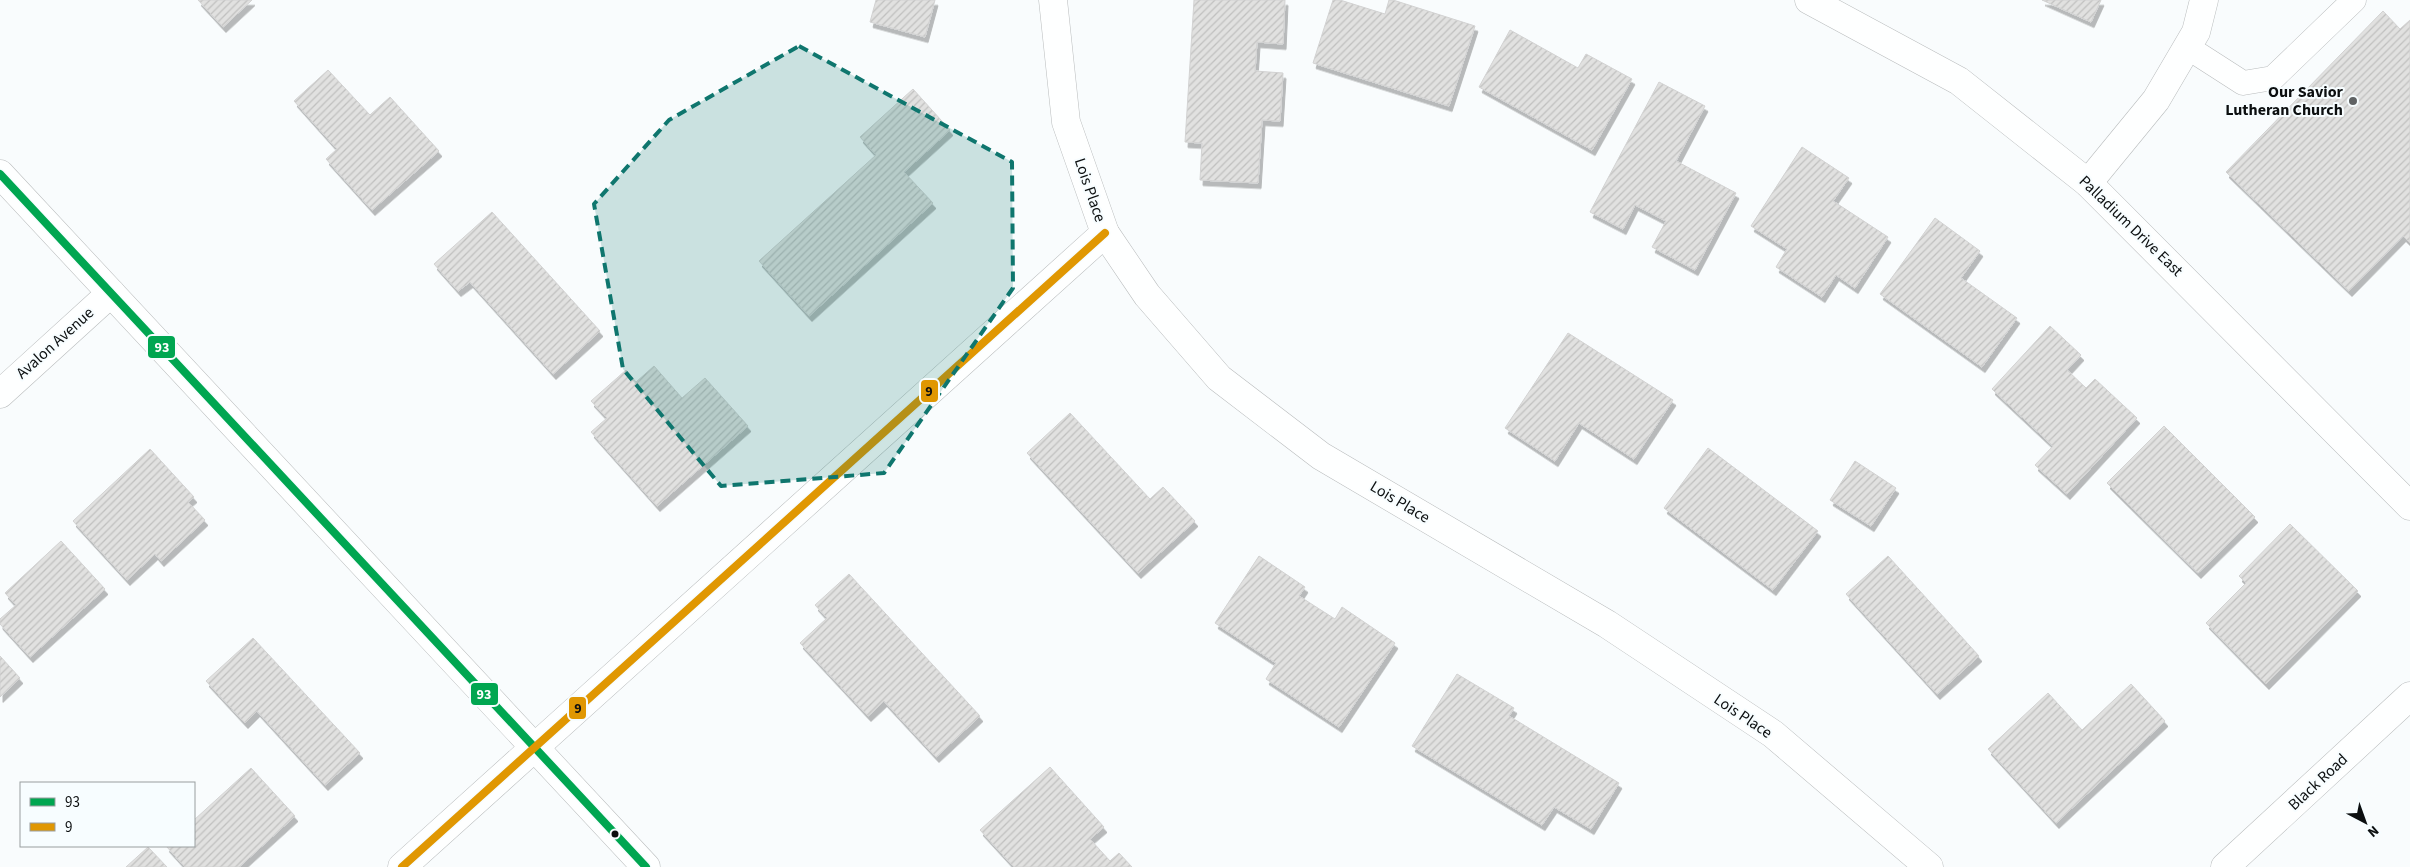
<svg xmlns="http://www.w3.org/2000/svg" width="2410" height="867" font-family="'Source Sans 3',sans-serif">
  <defs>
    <pattern id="building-hatch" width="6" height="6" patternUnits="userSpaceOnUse" patternTransform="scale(1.25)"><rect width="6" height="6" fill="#e1e1e0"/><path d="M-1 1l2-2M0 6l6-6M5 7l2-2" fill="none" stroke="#c0c0bf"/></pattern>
    <filter id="shadow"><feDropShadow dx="3" dy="5.5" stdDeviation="0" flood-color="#0004"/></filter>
  </defs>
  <rect width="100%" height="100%" fill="#f9fcfd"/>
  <g fill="url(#building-hatch)" stroke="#d2d2d2" filter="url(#shadow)">
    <polygon points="198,0 252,0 223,27"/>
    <polygon points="876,0 935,0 925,37 870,22"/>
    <polygon points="1194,0 1285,0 1283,44 1257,42 1255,71 1283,73 1280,121 1262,120 1258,183 1200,180 1202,143 1185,142"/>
    <polygon points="1333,0 1340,0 1385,14 1389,0 1393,0 1475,26 1449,106 1313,63"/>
    <polygon points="2042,0 2101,0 2091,22"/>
    <polygon points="2383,11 2400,29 2410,20 2410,243 2403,236 2349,291 2226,172"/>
    <polygon points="1510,30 1578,68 1586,54 1632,79 1592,150 1479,87"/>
    <polygon points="328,70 370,115 390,97 439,151 372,210 326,159 337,149 294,101"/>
    <polygon points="1659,82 1705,106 1676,161 1736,193 1695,270 1652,247 1666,221 1635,205 1623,229 1590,212"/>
    <polygon points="913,89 950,130 904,172 933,203 809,316 759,261 876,155 860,137"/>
    <polygon points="1802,147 1849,178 1833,201 1888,237 1855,288 1836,275 1822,297 1776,267 1787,249 1751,226"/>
    <polygon points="492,212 600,331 553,374 470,282 458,291 434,264"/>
    <polygon points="1935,218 1980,251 1961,278 2017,318 1982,367 1880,294"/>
    <polygon points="2050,326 2081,355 2067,370 2086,388 2095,379 2137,418 2067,494 2035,465 2053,446 1992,389"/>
    <polygon points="1568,333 1673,400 1634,459 1579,423 1555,461 1505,428"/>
    <polygon points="654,366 682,398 705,378 748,426 657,506 591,432 607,418 591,401 626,370 636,382"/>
    <polygon points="1070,413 1150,499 1163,487 1195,521 1138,573 1027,453"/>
    <polygon points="2164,426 2255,517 2198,573 2107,483"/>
    <polygon points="1708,448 1818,531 1773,590 1664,508"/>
    <polygon points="150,449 194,497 188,502 205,520 161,561 155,554 127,580 73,521"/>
    <polygon points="1855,461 1896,488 1871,526 1830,500"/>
    <polygon points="2290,524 2358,591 2266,684 2206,623 2246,583 2239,576"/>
    <polygon points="61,541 105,589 30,657 0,624 0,619 16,605 5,593"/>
    <polygon points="1259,556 1305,587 1299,596 1335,619 1342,607 1395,643 1339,727 1266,679 1276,663 1215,623"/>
    <polygon points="1888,556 1979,656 1937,694 1846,594"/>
    <polygon points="849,574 980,716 936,757 884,701 868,716 800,643 827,618 815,605"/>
    <polygon points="253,638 360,753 325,785 257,711 245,723 206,681"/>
    <polygon points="0,656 20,678 0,697"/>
    <polygon points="1457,674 1514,708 1509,716 1619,783 1591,829 1554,807 1542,825 1412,746"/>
    <polygon points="2131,684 2165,721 2056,823 1988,749 2048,693 2082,730"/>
    <polygon points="1050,767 1104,827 1090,839 1110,861 1119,853 1132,867 1014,867 980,830"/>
    <polygon points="251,768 295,816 239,867 185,867 166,846 194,846 194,820"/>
    <polygon points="148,847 167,867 126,867"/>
  </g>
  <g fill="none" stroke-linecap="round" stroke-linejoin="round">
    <g stroke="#b9bcbd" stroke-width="25">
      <polyline id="service" points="2187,47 2243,83 2273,78 2354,0"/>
    </g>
    <g stroke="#b9bcbd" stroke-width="29">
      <g id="minor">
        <polyline points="1053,0 1066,122 1105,233 1147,295 1219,378 1321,456 1607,624 1773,734 1929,867"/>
        <polyline points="1809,0 1959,81 2088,183 2410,506"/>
        <polyline points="2088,183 2156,100 2196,32 2204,0"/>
        <polyline points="0,394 111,293"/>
        <polyline points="402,867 1105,233"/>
      </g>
    </g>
    <g stroke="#b9bcbd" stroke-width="29">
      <g id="secondary">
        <polyline points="0,174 646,867"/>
        <polyline points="2225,867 2410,696"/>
      </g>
    </g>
    <use href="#service" stroke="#feffff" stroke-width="24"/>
    <use href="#minor" stroke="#feffff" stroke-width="28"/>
    <use href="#secondary" stroke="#feffff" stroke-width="28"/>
    <g stroke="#f7fdff" stroke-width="11">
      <polyline id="bus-1" points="0,174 646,867"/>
    </g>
    <g stroke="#f7fdff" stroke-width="11">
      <polyline id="bus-2" points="402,867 1105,233"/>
    </g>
    <use href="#bus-1" stroke="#00a651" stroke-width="8"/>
    <use href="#bus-2" stroke="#e09702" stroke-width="8"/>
  </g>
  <path fill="#0f766e" fill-opacity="0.2" stroke="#0f766e" stroke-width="4" stroke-dasharray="10 6" stroke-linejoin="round" d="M799,46L1012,162L1013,288L884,473L721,486L623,369L594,204L669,120Z"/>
  <circle fill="#5f6263" stroke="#f7fdff" stroke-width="2" cx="2353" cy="101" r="5"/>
  <circle fill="#0c0f10" stroke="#f7fdff" stroke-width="2" cx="615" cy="834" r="4.5"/>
  <g text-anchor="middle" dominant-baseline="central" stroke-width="4" stroke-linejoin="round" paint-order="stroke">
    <g font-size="16" font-weight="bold" fill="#0c0f10" stroke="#f7fdff" text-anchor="end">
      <text x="2343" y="92">Our Savior<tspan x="2343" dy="18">Lutheran Church</tspan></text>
    </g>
    <g font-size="16" fill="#0c0f10" stroke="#f7fdff">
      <text transform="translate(1090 190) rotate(71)">Lois Place</text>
      <text transform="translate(2131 226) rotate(44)">Palladium Drive East</text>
      <text transform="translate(55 343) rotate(-42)">Avalon Avenue</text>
      <text transform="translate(1400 502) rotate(31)">Lois Place</text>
      <text transform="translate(1743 716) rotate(34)">Lois Place</text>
      <text transform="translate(2318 782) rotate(-43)">Black Road</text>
    </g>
  </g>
  <g stroke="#f7fdff" stroke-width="2">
    <rect x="147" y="335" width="29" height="24" rx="5" fill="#00a651"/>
    <rect x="920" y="379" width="19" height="24" rx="5" fill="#e09702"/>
    <rect x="470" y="682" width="29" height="24" rx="5" fill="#00a651"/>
    <rect x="568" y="696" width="19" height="24" rx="5" fill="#e09702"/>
  </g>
  <g font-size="14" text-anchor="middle" font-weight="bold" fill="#fff">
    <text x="162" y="352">93</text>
    <text x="484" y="699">93</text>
  </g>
  <g font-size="14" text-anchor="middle" font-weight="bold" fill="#111">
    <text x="929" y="396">9</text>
    <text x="578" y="713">9</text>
  </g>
  <rect x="20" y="782" width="175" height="65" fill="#f7fdff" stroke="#999e9f"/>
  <rect x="30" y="798" width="25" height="8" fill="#00a651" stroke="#999e9f"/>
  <text x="65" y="807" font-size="15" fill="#0c0f10">93</text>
  <rect x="30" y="823" width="25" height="8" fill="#e09702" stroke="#999e9f"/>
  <text x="65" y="832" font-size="15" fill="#0c0f10">9</text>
  <g transform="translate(2365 822) rotate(139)" stroke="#f7fdff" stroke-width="4" paint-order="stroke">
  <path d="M0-4L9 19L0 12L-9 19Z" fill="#0c0f10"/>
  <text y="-8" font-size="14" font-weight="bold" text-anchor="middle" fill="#0c0f10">N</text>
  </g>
</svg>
